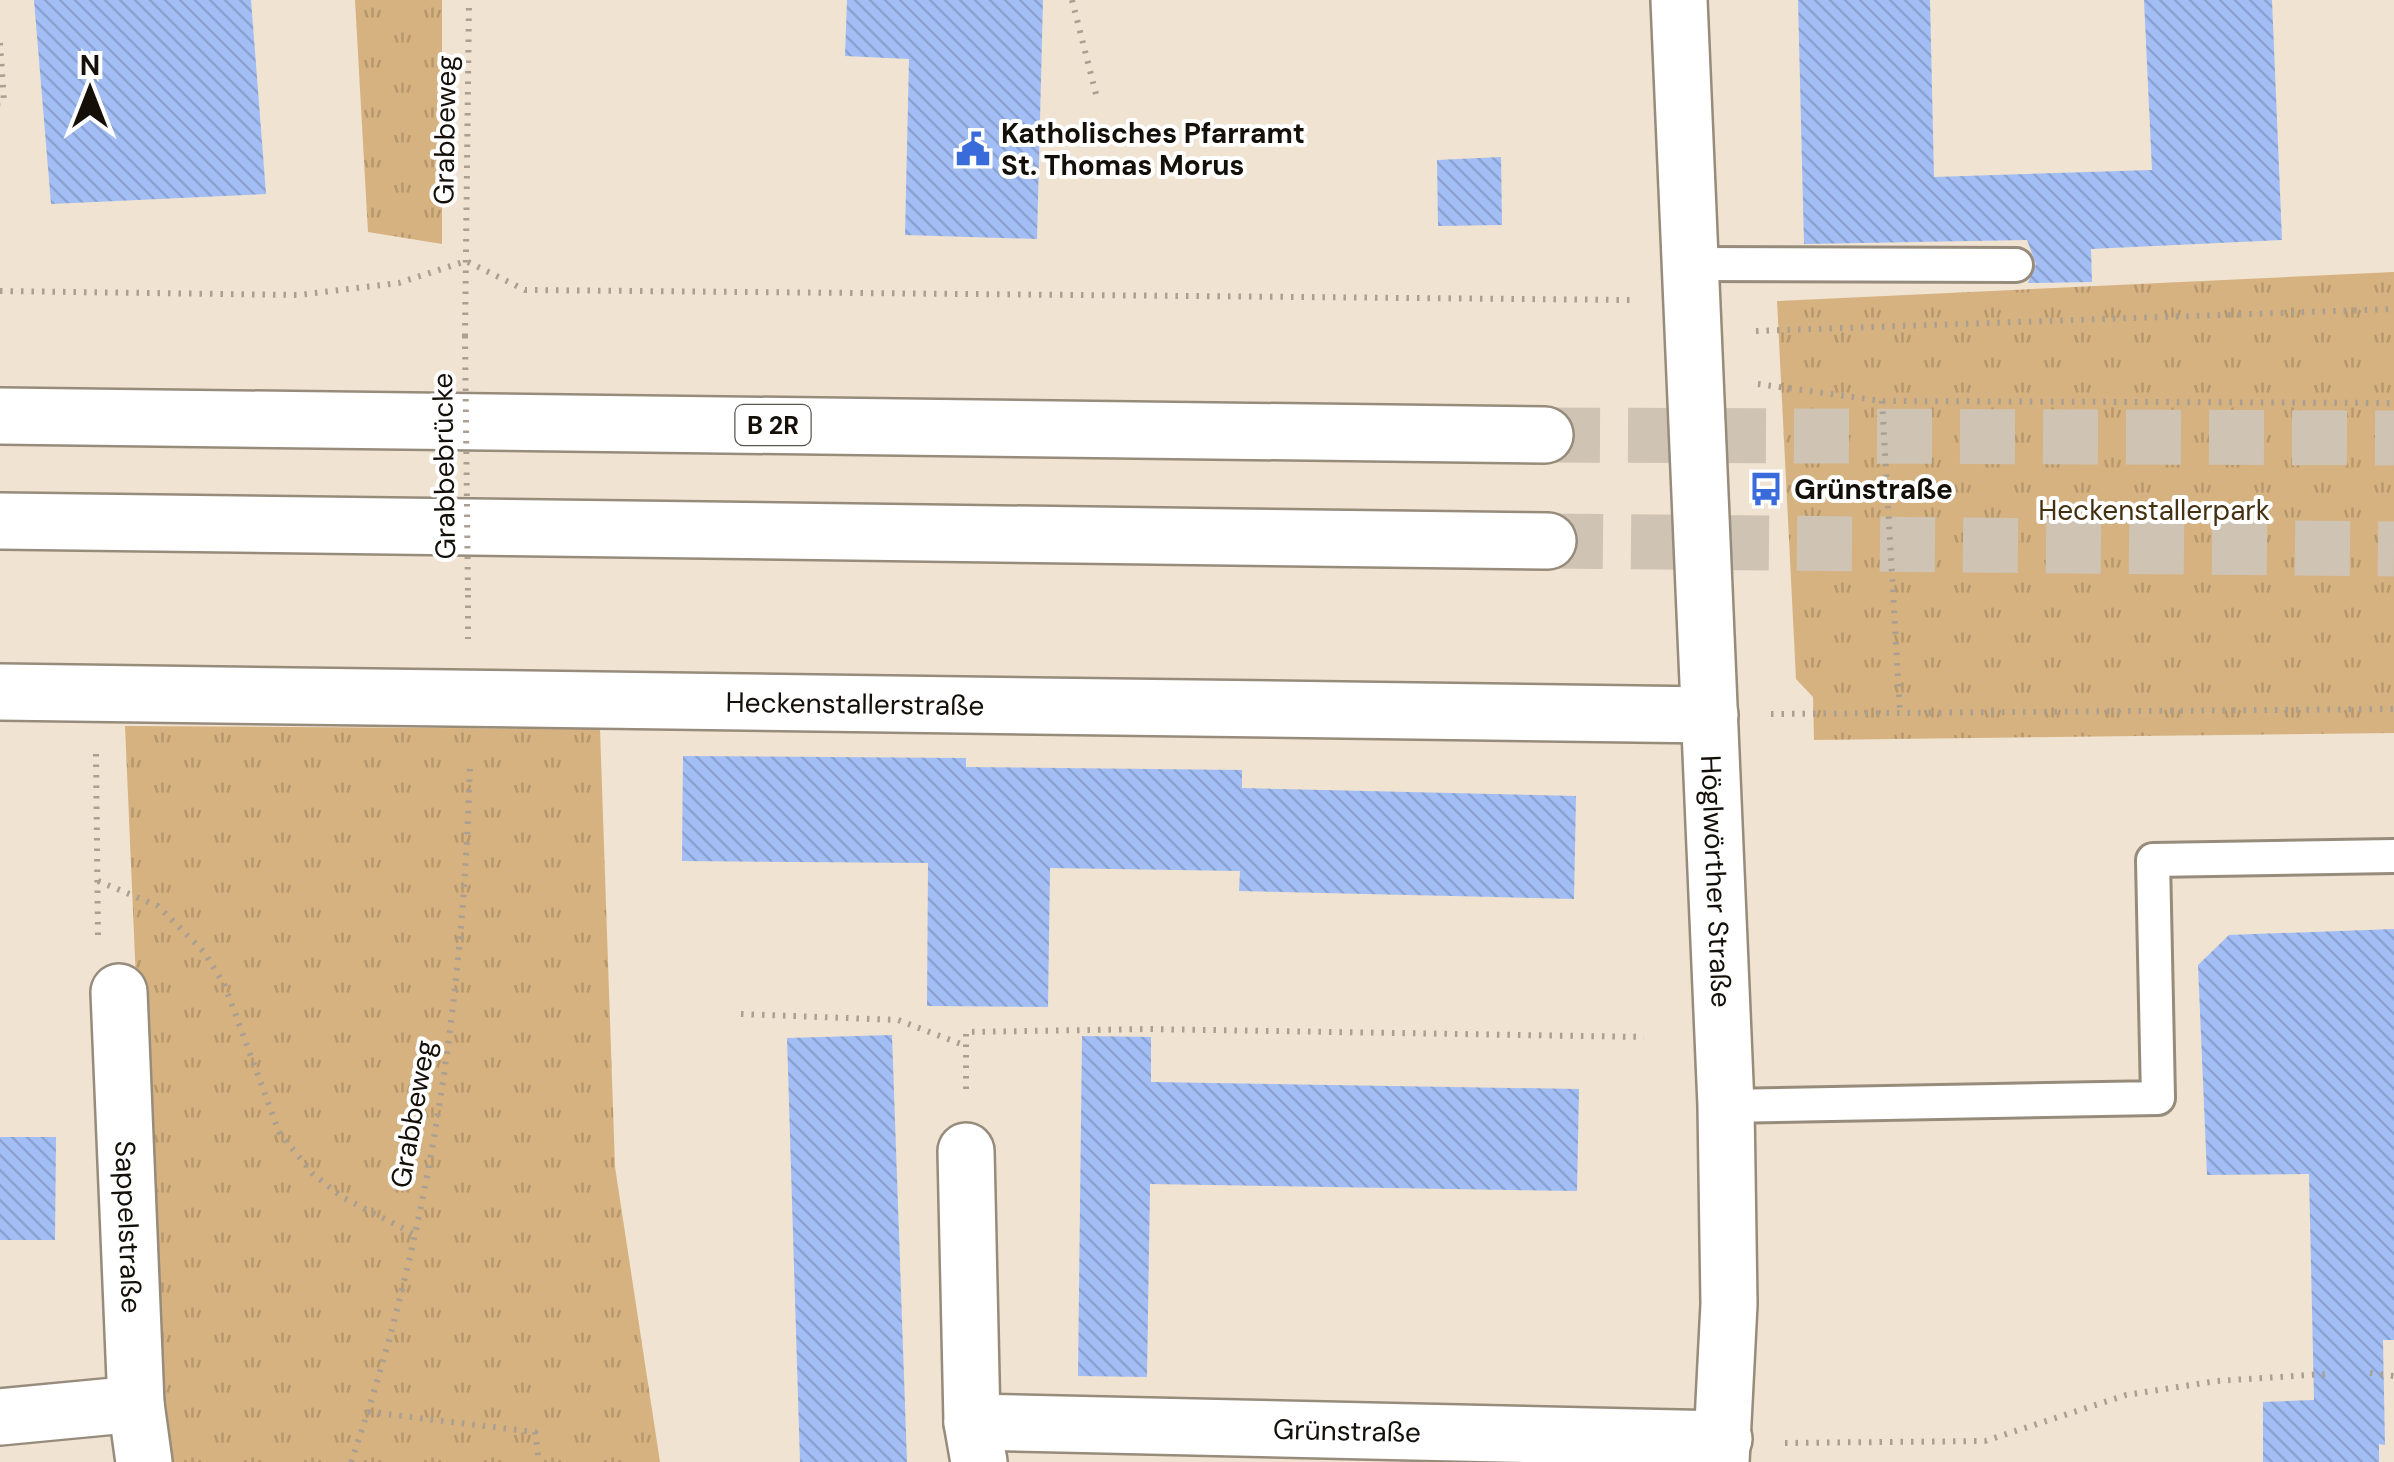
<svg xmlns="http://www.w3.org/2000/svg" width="2394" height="1462" font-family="'DM Sans',sans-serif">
  <defs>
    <pattern id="grass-tufts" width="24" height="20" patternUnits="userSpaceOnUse" patternTransform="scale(2.5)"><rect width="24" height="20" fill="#d6b280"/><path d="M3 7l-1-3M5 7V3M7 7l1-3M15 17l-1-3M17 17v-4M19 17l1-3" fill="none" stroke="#b7986d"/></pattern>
    <pattern id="building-back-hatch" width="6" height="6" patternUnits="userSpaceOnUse" patternTransform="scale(2.5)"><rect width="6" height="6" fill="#a2bef5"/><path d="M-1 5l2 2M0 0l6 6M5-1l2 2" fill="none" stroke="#8ba2d1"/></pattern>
  </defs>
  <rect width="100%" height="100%" fill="#f0e3d1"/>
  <g fill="url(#grass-tufts)">
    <polygon points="355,0 442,0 442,244 368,232"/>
    <polygon points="2394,272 2394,733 1814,740 1813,697 1796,679 1777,301"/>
    <polygon points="125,726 600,729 615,1167 660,1462 171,1462 152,1351"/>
  </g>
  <g fill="url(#building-back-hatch)">
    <polygon points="34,0 251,0 266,194 51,204"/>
    <polygon points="847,0 1043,0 1037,239 905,235 909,59 845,56"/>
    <polygon points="1798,0 1930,0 1934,177 2152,170 2144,0 2272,0 2282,240 2091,249 2092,282 2028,283 2036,264 2027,240 1804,244"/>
    <polygon points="1501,157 1502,225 1438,226 1437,160"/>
    <polygon points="683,756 966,758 966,767 1242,770 1242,788 1576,796 1574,899 1239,891 1240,871 1050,868 1048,1007 927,1006 928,863 682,861"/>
    <polygon points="2394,929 2394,1340 2383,1340 2385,1445 2379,1444 2379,1462 2263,1462 2263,1402 2314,1400 2309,1174 2207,1175 2198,965 2229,935"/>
    <polygon points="892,1035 907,1462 800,1462 787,1038"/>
    <polygon points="1082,1036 1151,1037 1151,1082 1579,1089 1577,1191 1150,1184 1147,1377 1078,1376"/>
    <polygon points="0,1137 56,1137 55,1240 0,1240"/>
  </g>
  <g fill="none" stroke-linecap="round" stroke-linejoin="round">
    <g stroke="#cfc3b3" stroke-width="55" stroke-dasharray="55 28" stroke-linecap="butt">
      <polyline points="1545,435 2394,438"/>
      <polyline points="1548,541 2394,549"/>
    </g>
    <g stroke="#978b7b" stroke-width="38">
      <g id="service">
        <polyline points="1691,264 2016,265"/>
        <polyline points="1726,1106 2158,1098 2153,860 2394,856"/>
      </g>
    </g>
    <g stroke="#978b7b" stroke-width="60">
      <g id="minor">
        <path id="s1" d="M0,692L1710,715"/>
        <path id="s2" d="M119,992L136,1404L144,1462"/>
        <polyline points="966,1151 972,1422 979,1462"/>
        <polyline points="0,1417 136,1404"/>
        <path id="s3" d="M972,1422L1724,1439"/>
      </g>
    </g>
    <g stroke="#978b7b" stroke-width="60">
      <g id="tertiary">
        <path id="s4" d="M1679,0L1726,1106L1729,1304L1721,1462"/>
      </g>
    </g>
    <g stroke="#978b7b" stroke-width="60">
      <g id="trunk">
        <polyline points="0,416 1545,435"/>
        <polyline points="0,521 1548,541"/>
      </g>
    </g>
    <g stroke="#aa9f91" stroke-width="6" stroke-dasharray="2.5 8" stroke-linecap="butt">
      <polyline points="1072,0 1097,98"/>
      <polyline points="0,43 4,102 0,103"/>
      <polyline points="0,291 298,295 399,283 466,261 525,290 1630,300"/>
      <polyline points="1756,331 2394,309"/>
      <polyline points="465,336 469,0"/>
      <polyline points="1758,384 1882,401 2394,403"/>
      <polyline points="1882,401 1900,713"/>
      <polyline points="468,595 468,639"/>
      <polyline points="1771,714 2394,709"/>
      <polyline points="96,754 98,936"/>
      <polyline points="98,881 158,906 204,952 225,986 279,1132 313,1174 342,1197 414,1234"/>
      <polyline points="741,1014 898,1020 966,1046"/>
      <polyline points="966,1089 966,1032 1148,1029 1644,1037"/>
      <polyline points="2370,1373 2394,1376"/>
      <polyline points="368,1412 535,1432 539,1462"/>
      <polyline points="1785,1443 1985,1441 2126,1395 2217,1381 2325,1374"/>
      <path d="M351,1462C429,1238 464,998 470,761"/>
    </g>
    <use href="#service" stroke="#fff" stroke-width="32"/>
    <use href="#minor" stroke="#fff" stroke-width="55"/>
    <use href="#tertiary" stroke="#fff" stroke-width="55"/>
    <use href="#trunk" stroke="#fff" stroke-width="55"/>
    <polyline stroke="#aa9f91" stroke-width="6" stroke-dasharray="2.5 8" stroke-linecap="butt" points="465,336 468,595"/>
  </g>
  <defs>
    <g id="civic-bare" transform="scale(2.7)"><path d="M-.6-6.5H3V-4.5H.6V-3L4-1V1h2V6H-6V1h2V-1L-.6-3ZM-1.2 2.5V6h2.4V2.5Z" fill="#396bdb" stroke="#fff" stroke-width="2.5" paint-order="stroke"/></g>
    <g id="bus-bare" transform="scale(2.7)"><path d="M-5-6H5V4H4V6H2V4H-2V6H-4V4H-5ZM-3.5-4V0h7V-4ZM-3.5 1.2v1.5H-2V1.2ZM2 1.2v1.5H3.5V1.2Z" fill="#396bdb" stroke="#fff" stroke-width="2.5" paint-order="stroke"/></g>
  </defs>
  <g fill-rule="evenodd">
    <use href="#civic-bare" x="973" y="149"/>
    <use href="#bus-bare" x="1766" y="489"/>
  </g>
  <g text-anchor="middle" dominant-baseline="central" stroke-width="8" stroke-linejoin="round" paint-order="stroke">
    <rect fill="#fff" stroke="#5a5753" stroke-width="2.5" x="735.5" y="405" width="75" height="40" rx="8"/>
    <g font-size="25" font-weight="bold" fill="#140f09">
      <text x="773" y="425">B 2R</text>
    </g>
    <g font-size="28" fill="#140f09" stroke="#fff">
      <text transform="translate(445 130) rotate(-89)">Grabbeweg</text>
      <text transform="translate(444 466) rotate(-91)">Grabbebrücke</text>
      <text stroke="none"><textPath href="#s1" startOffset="855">Heckenstallerstraße</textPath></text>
      <text stroke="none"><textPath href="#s4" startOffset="882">Höglwörther Straße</textPath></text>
      <text transform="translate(413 1114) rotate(-80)">Grabbeweg</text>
      <text stroke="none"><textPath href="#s2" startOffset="235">Sappelstraße</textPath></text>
      <text stroke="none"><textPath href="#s3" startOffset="375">Grünstraße</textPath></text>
    </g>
    <g font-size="28" font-weight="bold" fill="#140f09" stroke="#fff" text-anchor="start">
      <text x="1001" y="133">Katholisches Pfarramt<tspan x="1001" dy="32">St. Thomas Morus</tspan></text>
      <text x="1794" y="489">Grünstraße</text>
    </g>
    <g font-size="28" fill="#453112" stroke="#fff">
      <text x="2154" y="510">Heckenstallerpark</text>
    </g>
  </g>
  <g transform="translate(90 90)" stroke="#ffffff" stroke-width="8" paint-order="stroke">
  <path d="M0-8L18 38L0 25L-18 38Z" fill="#140f09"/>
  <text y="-15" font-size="28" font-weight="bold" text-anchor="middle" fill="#140f09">N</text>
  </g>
</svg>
